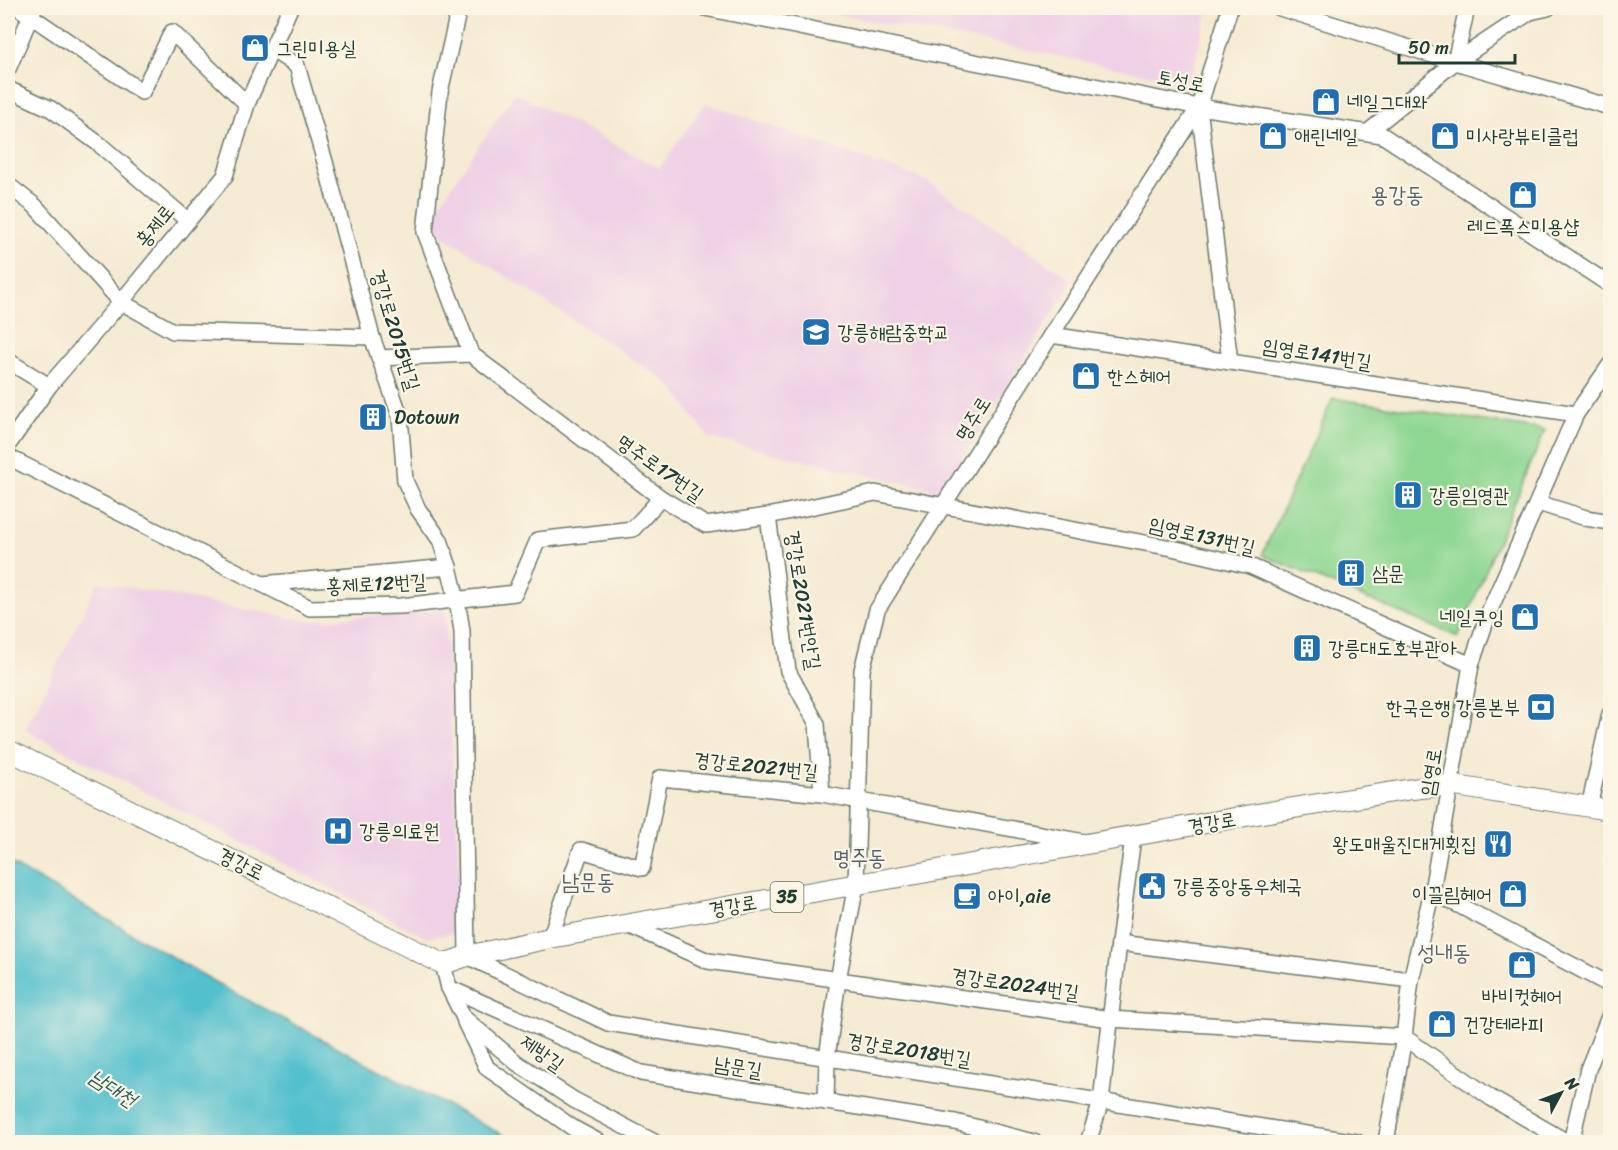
<svg xmlns="http://www.w3.org/2000/svg" width="1618" height="1150" font-family="Sriracha,'Poor Story',sans-serif">
  <rect width="100%" height="100%" fill="#fcf5e5"/>
  <filter id="ink" filterUnits="userSpaceOnUse"><feTurbulence type="fractalNoise" baseFrequency=".0167" numOctaves="2"/><feDisplacementMap in="SourceGraphic" scale="12" xChannelSelector="R" yChannelSelector="G"/><feConvolveMatrix kernelMatrix="1 2 1 2 8 2 1 2 1" color-interpolation-filters="sRGB"/></filter>
  <filter id="wash" filterUnits="userSpaceOnUse"><feTurbulence type="fractalNoise" baseFrequency=".008" numOctaves="4" result="noise"/><feDisplacementMap in="SourceGraphic" scale="24" xChannelSelector="R" yChannelSelector="G"/><feGaussianBlur stdDeviation="1.35" result="paint"/><feColorMatrix in="noise" values="0 0 0 0 0 0 0 0 0 0 0 0 0 0 0 0 0 1.4 0 .05"/><feComposite in="paint" operator="in"/></filter>
  <g filter="url(#wash)">
    <rect width="100%" height="100%" fill="#f5ead2"/>
    <g fill="#efd0e6">
      <polygon points="801,8 1208,8 1190,83 1013,47"/>
      <polygon points="515,93 660,168 705,103 926,180 1073,281 941,492 709,438 669,383 426,224"/>
      <polygon points="98,582 310,621 445,610 462,931 427,938 25,730"/>
    </g>
    <polygon fill="#8ed792" stroke="#568a63" stroke-width="1.5" points="1333,398 1545,430 1458,637 1262,555"/>
    <polygon fill="#53c0cd" stroke="#397e80" stroke-width="1.5" points="8,862 229,990 516,1142 8,1142"/>
  </g>
  <g filter="url(#ink)">
    <g fill="none" stroke-linecap="round" stroke-linejoin="round">
      <g stroke="#6a7a6b" stroke-width="18">
        <g id="minor">
          <polyline points="19,8 142,92 172,32 247,104"/>
          <polyline points="459,8 440,92 425,232 471,354"/>
          <polyline points="705,8 1199,107 1382,135 1610,285"/>
          <polyline points="1280,8 1455,62 1610,107"/>
          <polyline points="271,49 297,66 325,162 372,337 400,416 405,481 418,509 440,540 449,567 457,600 462,631 467,956 608,1023 1357,1142"/>
          <polyline points="1455,62 1467,8"/>
          <polyline points="8,69 34,8"/>
          <polyline points="8,89 51,109 99,144 187,220"/>
          <polyline points="1199,107 1230,362"/>
          <polyline points="1368,132 1455,62 1530,12 1548,8"/>
          <polyline points="8,185 35,206 121,302 173,331 372,337"/>
          <polyline points="1051,335 1576,414"/>
          <polyline points="379,358 471,354 661,498 706,525 768,516 875,493 1172,548 1250,566 1471,665"/>
          <polyline points="8,361 49,386"/>
          <polyline points="8,445 49,386 121,302 225,176 247,104 290,8"/>
          <polyline points="8,457 310,608 401,606 515,593 538,540 633,529 661,498"/>
          <polyline points="1538,503 1586,518 1610,522"/>
          <polyline points="768,516 788,671 817,724 822,794"/>
          <polyline points="262,584 449,567"/>
          <polyline points="1589,807 1610,714"/>
          <polyline points="1432,891 1610,985"/>
          <polyline points="628,925 708,961 1110,1019 1404,1037 1491,1098 1567,1142"/>
          <polyline points="550,938 581,850 642,868 660,778 822,794 1084,842"/>
          <polyline points="1119,943 1411,980"/>
          <polyline points="443,964 449,988 464,1018 517,1063 574,1100 654,1142"/>
          <polyline points="449,988 641,1073 955,1122 1034,1142"/>
          <polyline points="465,1022 487,1068 573,1128 599,1142"/>
          <polyline points="826,1102 827,1058 838,980 856,885 862,670 877,610 1051,335 1199,107 1230,8"/>
          <polyline points="1088,1142 1101,1102 1119,943 1133,837"/>
          <polyline points="1386,1142 1404,1037 1411,980 1432,891 1471,665 1489,612 1576,414 1610,365"/>
          <polyline points="1571,1142 1588,1069 1610,1014"/>
        </g>
      </g>
      <g stroke="#6a7a6b" stroke-width="22">
        <polyline id="major" points="8,750 443,964 467,956 550,938 1263,813 1412,789 1449,785 1610,810"/>
      </g>
      <use href="#minor" stroke="#fff" stroke-width="15"/>
      <use href="#major" stroke="#fff" stroke-width="20"/>
    </g>
  </g>
  <defs>
    <g id="shop-square" transform="scale(1.5)"><rect x="-9" y="-9" width="18" height="18" rx="4" fill="#1f6fb2" stroke="#fcf5e5"/><path d="M-5-2.5h2.3a2.7 3.5 0 0 1 5.4 0H5L5.5 6h-11ZM-1.5-2.5h3a1.5 2.3 0 0 0-3 0Z" fill="#fff"/></g>
    <g id="school-square" transform="scale(1.5)"><rect x="-9" y="-9" width="18" height="18" rx="4" fill="#1f6fb2" stroke="#fcf5e5"/><path d="M0-5L7-2L0 1L-7-2ZM-4 1L0 2.5L4 1V4Q0 6-4 4Z" fill="#fff"/></g>
    <g id="building-square" transform="scale(1.5)"><rect x="-9" y="-9" width="18" height="18" rx="4" fill="#1f6fb2" stroke="#fcf5e5"/><path d="M-4-6H4V6H1V3H-1V6H-4ZM-2.5-4.3h1.7v1.8h-1.7ZM.8-4.3h1.7v1.8H.8ZM-2.5-1h1.7V.8h-1.7ZM.8-1h1.7V.8H.8Z" fill="#fff"/></g>
    <g id="bank-square" transform="scale(1.5)"><rect x="-9" y="-9" width="18" height="18" rx="4" fill="#1f6fb2" stroke="#fcf5e5"/><path d="M-6-4H6V4H-6ZM0-2.3a2.3 2.3 0 1 0 0 4.6a2.3 2.3 0 1 0 0-4.6Z" fill="#fff"/></g>
    <g id="hospital-square" transform="scale(1.5)"><rect x="-9" y="-9" width="18" height="18" rx="4" fill="#1f6fb2" stroke="#fcf5e5"/><path d="M-5-5h3v3.5h4V-5h3V5h-3V1.5h-4V5h-3Z" fill="#fff"/></g>
    <g id="restaurant-square" transform="scale(1.5)"><rect x="-9" y="-9" width="18" height="18" rx="4" fill="#1f6fb2" stroke="#fcf5e5"/><path d="M-5-6h1v4h1v-4h1v4h1v-4h1v5L-1.5 .5V6h-2V.5L-5-1ZM5-6V6H3V1.5H1.5Q1.5-4 5-6Z" fill="#fff"/></g>
    <g id="civic-square" transform="scale(1.5)"><rect x="-9" y="-9" width="18" height="18" rx="4" fill="#1f6fb2" stroke="#fcf5e5"/><path d="M-.6-6.5H3V-4.5H.6V-3L4-1V1h2V6H-6V1h2V-1L-.6-3ZM-1.2 2.5V6h2.4V2.5Z" fill="#fff"/></g>
    <g id="cafe-square" transform="scale(1.5)"><rect x="-9" y="-9" width="18" height="18" rx="4" fill="#1f6fb2" stroke="#fcf5e5"/><path d="M-5.5-4.5H6V0H3Q3 3.5 0 3.5H-2.5Q-5.5 3.5-5.5 0ZM3-3.2v2h1.7v-2ZM-6 4.5H4V6H-6Z" fill="#fff"/></g>
  </defs>
  <g fill-rule="evenodd">
    <use href="#shop-square" x="255" y="48"/>
    <use href="#shop-square" x="1326" y="102"/>
    <use href="#shop-square" x="1273" y="136"/>
    <use href="#shop-square" x="1445" y="136"/>
    <use href="#shop-square" x="1523" y="195"/>
    <use href="#school-square" x="816" y="332"/>
    <use href="#shop-square" x="1086" y="376"/>
    <use href="#building-square" x="373" y="417"/>
    <use href="#building-square" x="1408" y="495"/>
    <use href="#building-square" x="1351" y="573"/>
    <use href="#shop-square" x="1525" y="617"/>
    <use href="#building-square" x="1307" y="648"/>
    <use href="#bank-square" x="1541" y="707"/>
    <use href="#hospital-square" x="338" y="831"/>
    <use href="#restaurant-square" x="1498" y="844"/>
    <use href="#civic-square" x="1152" y="886"/>
    <use href="#shop-square" x="1513" y="894"/>
    <use href="#cafe-square" x="967" y="896"/>
    <use href="#shop-square" x="1522" y="965"/>
    <use href="#shop-square" x="1442" y="1024"/>
  </g>
  <g text-anchor="middle" dominant-baseline="central" stroke-width="4.5" stroke-linejoin="round" paint-order="stroke">
    <rect fill="#fcf5e5" stroke="#617469" stroke-width="1.5" x="770.5" y="882" width="33" height="30" rx="4.5"/>
    <g font-size="18" font-weight="bold" fill="#1f3d34">
      <text x="787" y="897">35</text>
    </g>
    <g font-size="20" fill="#1f3d34" stroke="#fcf5e5" text-anchor="start">
      <text x="276" y="48">그린미용실</text>
      <text x="1347" y="102">네일그대와</text>
      <text x="1294" y="136">애린네일</text>
      <text x="1466" y="136">미사랑뷰티클럽</text>
      <text x="1523" y="226" text-anchor="middle">레드폭스미용샵</text>
      <text x="837" y="332">강릉해람중학교</text>
      <text x="1107" y="376">한스헤어</text>
      <text x="394" y="417">Dotown</text>
      <text x="1429" y="495">강릉임영관</text>
      <text x="1372" y="573">삼문</text>
      <text x="1504" y="617" text-anchor="end">네일쿠잉</text>
      <text x="1328" y="648">강릉대도호부관아</text>
      <text x="1520" y="707" text-anchor="end">한국은행 강릉본부</text>
      <text x="359" y="831">강릉의료원</text>
      <text x="1477" y="844" text-anchor="end">왕도매울진대게횟집</text>
      <text x="1173" y="886">강릉중앙동우체국</text>
      <text x="1492" y="894" text-anchor="end">이끌림헤어</text>
      <text x="988" y="896">아이,aie</text>
      <text x="1522" y="996" text-anchor="middle">바비컷헤어</text>
      <text x="1463" y="1024">건강테라피</text>
    </g>
    <g font-size="20" fill="#1f3d34" stroke="#fcf5e5">
      <text transform="translate(1181 81) rotate(11)">토성로</text>
      <text transform="translate(155 226) rotate(-51)">홍제로</text>
      <text transform="translate(395 330) rotate(73)">경강로2015번길</text>
      <text transform="translate(1317 354) rotate(9)">임영로141번길</text>
      <text transform="translate(973 419) rotate(-58)">명주로</text>
      <text transform="translate(660 468) rotate(35)">명주로17번길</text>
      <text transform="translate(1202 536) rotate(13)">임영로131번길</text>
      <text transform="translate(376 584) rotate(-3)">홍제로12번길</text>
      <text transform="translate(803 600) rotate(81)">경강로2021번안길</text>
      <text transform="translate(756 766) rotate(6)">경강로2021번길</text>
      <text transform="translate(1431 772) rotate(-80)">임영로</text>
      <text transform="translate(1212 823) rotate(-10)">경강로</text>
      <text transform="translate(241 864) rotate(26)">경강로</text>
      <text transform="translate(733 906) rotate(-10)">경강로</text>
      <text transform="translate(1015 984) rotate(8)">경강로2024번길</text>
      <text transform="translate(909 1050) rotate(9)">경강로2018번길</text>
      <text transform="translate(542 1053) rotate(35)">제방길</text>
      <text transform="translate(738 1067) rotate(9)">남문길</text>
    </g>
    <g font-size="21" font-style="italic" fill="#2c5e5a" stroke="#fcf5e5">
      <text transform="translate(113 1088) rotate(33)">남대천</text>
    </g>
    <g font-size="22" fill="#55626f" stroke="#fcf5e5">
      <text x="1397" y="194">용강동</text>
      <text x="859" y="857">명주동</text>
      <text x="588" y="881">남문동</text>
      <text x="1444" y="952">성내동</text>
    </g>
  </g>
  <rect width="1618" height="1150" fill="none" stroke="#fcf5e5" stroke-width="30"/>
  <g transform="translate(1561 1093) rotate(49)" stroke="#fcf5e5" stroke-width="4.5" paint-order="stroke">
  <path d="M0-4.5L10 22L0 15L-10 22Z" fill="#1f3d34"/>
  <text y="-9" font-size="16" font-weight="bold" text-anchor="middle" fill="#1f3d34">N</text>
  </g>
  <path d="M1399 54v9h116v-9" fill="none" stroke="#1f3d34" stroke-width="3"/>
  <text x="1408" y="54" font-size="18" fill="#1f3d34" stroke="#fcf5e5" stroke-width="4.5" paint-order="stroke">50 m</text>
</svg>
